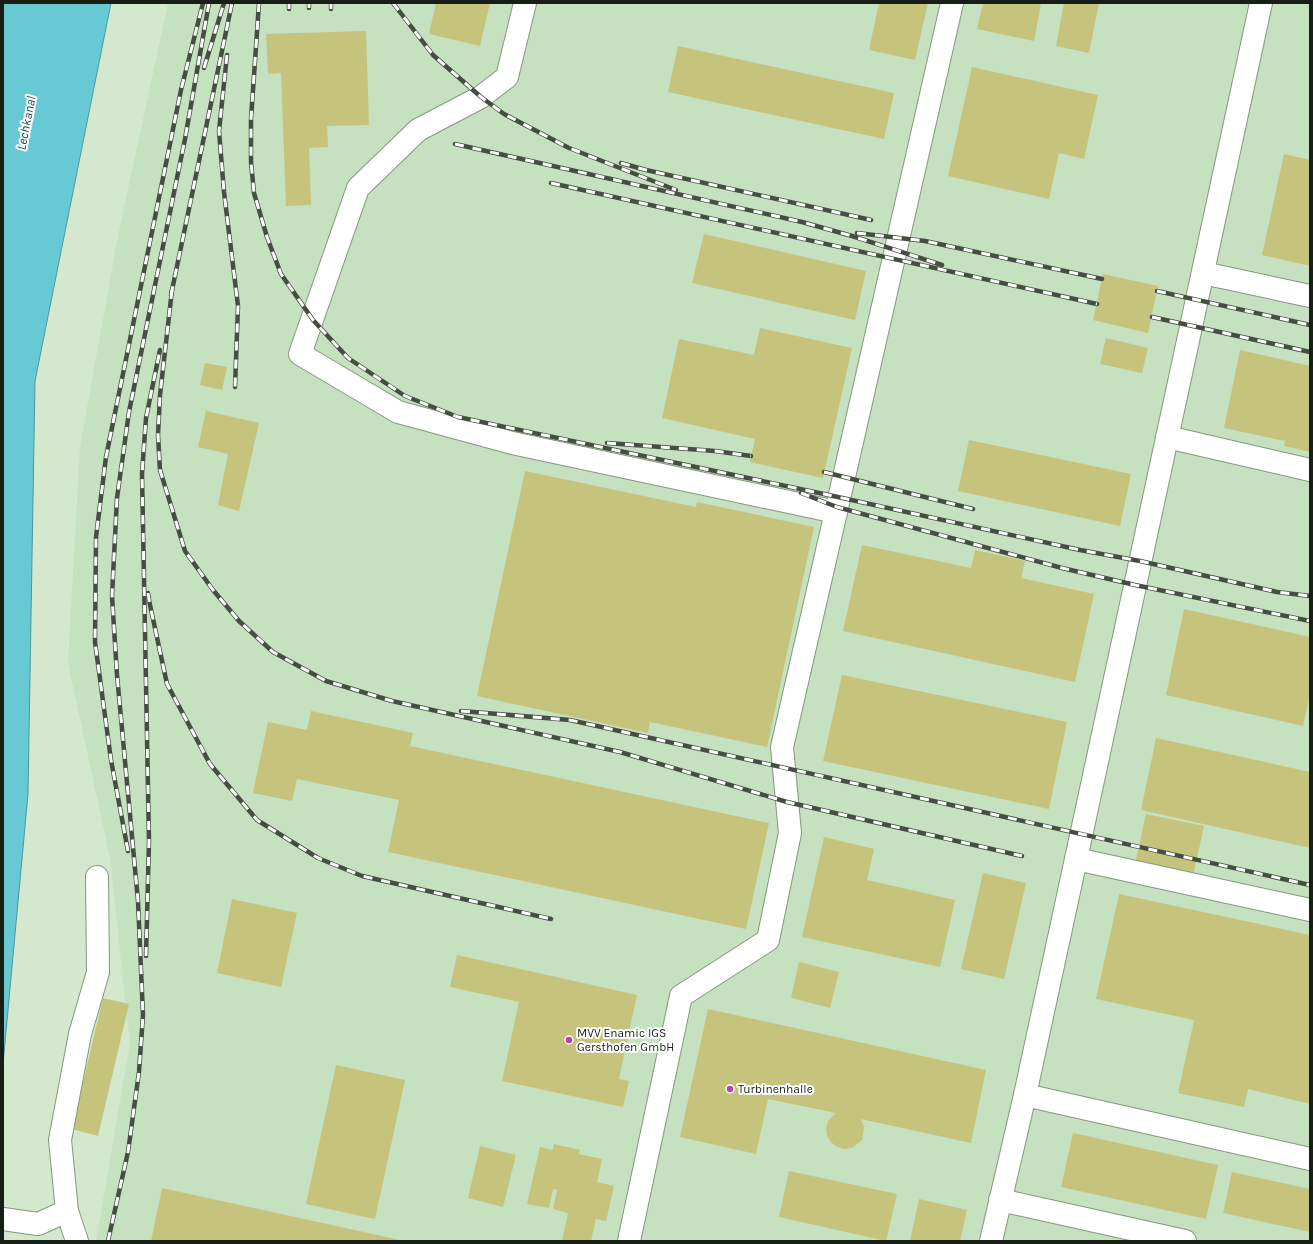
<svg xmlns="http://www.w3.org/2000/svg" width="1313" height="1244" font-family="Karla,sans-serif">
  <rect width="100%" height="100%" fill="#d3e8cd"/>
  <polygon fill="#c6e1bf" points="168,3 1310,3 1310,1241 96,1241 130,1044 110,858 68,663 80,447 118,236"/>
  <polygon fill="#67c9d3" stroke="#4f969a" points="3,3 111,3 35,381 28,794 3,1064"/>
  <g fill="#c6c37c">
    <polygon points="436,3 490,3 480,46 429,34"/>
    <polygon points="879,3 928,3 915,60 869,50"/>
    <polygon points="983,3 1041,3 1034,41 977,29"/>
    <polygon points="1064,3 1099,3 1089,53 1056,46"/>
    <polygon points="366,31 369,125 327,126 328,147 309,148 311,205 286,206 281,73 268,74 266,34"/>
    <polygon points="678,46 894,93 884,139 668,92"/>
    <polygon points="972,67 1098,95 1084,159 1059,153 1049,199 948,176"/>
    <polygon points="1284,154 1310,160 1310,266 1262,255"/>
    <polygon points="704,234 866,271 855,320 692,283"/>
    <polygon points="1103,274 1158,286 1148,333 1093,320"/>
    <polygon points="760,328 852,348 823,478 750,462 755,439 662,418 679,339 754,355"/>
    <polygon points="1106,338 1148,348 1142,373 1100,364"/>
    <polygon points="1240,350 1310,366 1310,452 1284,446 1285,441 1224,428"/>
    <polygon points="205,363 227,367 222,390 200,385"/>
    <polygon points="206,411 259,423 239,511 218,505 228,454 198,447"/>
    <polygon points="969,440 1131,474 1120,526 958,491"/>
    <polygon points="525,471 696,507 697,502 814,527 767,747 650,722 648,733 477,696"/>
    <polygon points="862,545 971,568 975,550 1025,561 1021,578 1094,594 1075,682 843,631"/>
    <polygon points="1184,609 1310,637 1310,694 1303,726 1166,695"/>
    <polygon points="842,675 1067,722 1049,809 823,761"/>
    <polygon points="311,711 413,733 410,746 769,823 746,929 388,852 399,800 297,779 292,801 253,793 268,722 307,730"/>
    <polygon points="1156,738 1310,772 1310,848 1141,810"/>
    <polygon points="1146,814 1204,826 1193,876 1135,864"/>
    <polygon points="824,837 874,849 867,880 955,900 940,967 802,937"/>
    <polygon points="983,873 1026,883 1004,979 961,969"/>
    <polygon points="1119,894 1310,935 1310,1104 1248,1089 1244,1107 1178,1093 1194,1020 1096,999"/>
    <polygon points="232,899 297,913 281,987 217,973"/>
    <polygon points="457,955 637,995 619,1079 629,1081 623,1107 502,1081 519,1002 450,987"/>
    <polygon points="799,962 839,972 830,1008 791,998"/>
    <polygon points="103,998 129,1004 98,1136 72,1129"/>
    <polygon points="708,1009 986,1070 971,1143 861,1119 864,1127 862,1140 852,1148 844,1149 837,1147 831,1142 827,1136 826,1128 828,1121 836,1113 768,1099 756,1154 680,1137"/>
    <polygon points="336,1065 405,1080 375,1219 306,1204"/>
    <polygon points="1073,1133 1218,1165 1206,1219 1061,1187"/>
    <polygon points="554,1144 580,1150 579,1154 602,1159 597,1182 614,1186 606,1221 596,1219 591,1241 562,1241 568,1213 553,1209 557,1190 553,1189 549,1208 527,1204 540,1147 553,1150"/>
    <polygon points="480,1146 516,1155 503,1207 468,1198"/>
    <polygon points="789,1171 897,1194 886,1241 779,1217"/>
    <polygon points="1232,1172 1310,1189 1310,1232 1223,1213"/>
    <polygon points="162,1188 400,1240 400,1241 151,1241"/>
    <polygon points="919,1199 967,1210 960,1241 910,1241"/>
  </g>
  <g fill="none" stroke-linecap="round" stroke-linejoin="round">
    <g stroke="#84987f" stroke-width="24">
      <g id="minor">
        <polyline points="525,3 507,77 481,97 418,130 358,188 300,354 398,412 512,443 836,512 782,747 790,833 768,940 681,996 629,1241"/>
        <polyline points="1203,273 1310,296"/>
        <polyline points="1167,437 1310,470"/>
        <polyline points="836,512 952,3"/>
        <polyline points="1076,859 1310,910"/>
        <polyline points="1025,1095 1310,1159"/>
        <polyline points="1000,1200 1185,1241"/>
        <polyline points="3,1219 38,1224 67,1211"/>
        <polyline points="77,1241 67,1211 60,1140 80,1034 98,972 97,877"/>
        <polyline points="991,1241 1025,1095 1261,3"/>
      </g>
    </g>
    <use href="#minor" stroke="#fff" stroke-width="22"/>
    <g stroke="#444e41" stroke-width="4.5">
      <g id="rail">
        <polyline points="259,3 251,119 251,162 254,193 267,237 281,274 313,320 348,358 405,396 458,417 824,494 1080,550 1140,561 1277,592 1310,596"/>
        <polyline points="289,3 289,9"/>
        <polyline points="309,3 309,8"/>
        <polyline points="331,3 331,9"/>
        <polyline points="393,3 433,55 481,97 504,114 569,148 676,190"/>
        <polyline points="227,55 219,131 224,192 238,306 235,387"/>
        <polyline points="204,68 224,3"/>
        <polyline points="455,144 802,222 852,236 942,265"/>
        <polyline points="621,163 646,170 871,220"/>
        <polyline points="551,183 1097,304"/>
        <polyline points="857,233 925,241 1102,279"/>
        <polyline points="172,290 160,395 158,435 160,470 185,551 213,590 239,621 273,652 326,681 392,701 620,752 787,802 1022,856"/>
        <polyline points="1157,291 1310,325"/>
        <polyline points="171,295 232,3"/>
        <polyline points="1152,317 1310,352"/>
        <polyline points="607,443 715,451 751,456"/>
        <polyline points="824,472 973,509"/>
        <polyline points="801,493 837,507 1062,568 1135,585 1310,621"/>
        <polyline points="148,593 150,605 167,684 210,764 257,820 318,858 362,876 551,919"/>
        <polyline points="461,711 570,720 1310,885"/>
        <polyline points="128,851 111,760 95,642 96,537 106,457 181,90 203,3"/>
        <polyline points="146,956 149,841 142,474 146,418 160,350"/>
        <polyline points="108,1241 128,1152 139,1072 143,1015 138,901 117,675 112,596 117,498 129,412 185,139 209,3"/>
      </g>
    </g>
    <use href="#rail" stroke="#fff" stroke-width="3" stroke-dasharray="9" stroke-linecap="butt"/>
  </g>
  <g fill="#b546a3" stroke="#fff" stroke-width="1.5">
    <circle cx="569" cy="1040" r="4"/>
    <circle cx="730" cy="1089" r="4"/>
  </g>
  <g text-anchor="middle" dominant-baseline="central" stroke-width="4" stroke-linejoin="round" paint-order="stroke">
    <g font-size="12" fill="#171e15" stroke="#fff" text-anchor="start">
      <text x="577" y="1033">MVV Enamic IGS<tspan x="577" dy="14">Gersthofen GmbH</tspan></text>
      <text x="738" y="1089">Turbinenhalle</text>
    </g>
    <g font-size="13" font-style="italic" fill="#113f44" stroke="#fff">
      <text transform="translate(26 123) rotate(-79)">Lechkanal</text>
    </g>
  </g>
  <rect width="1313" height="1244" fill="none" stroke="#171e15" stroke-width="8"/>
</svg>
